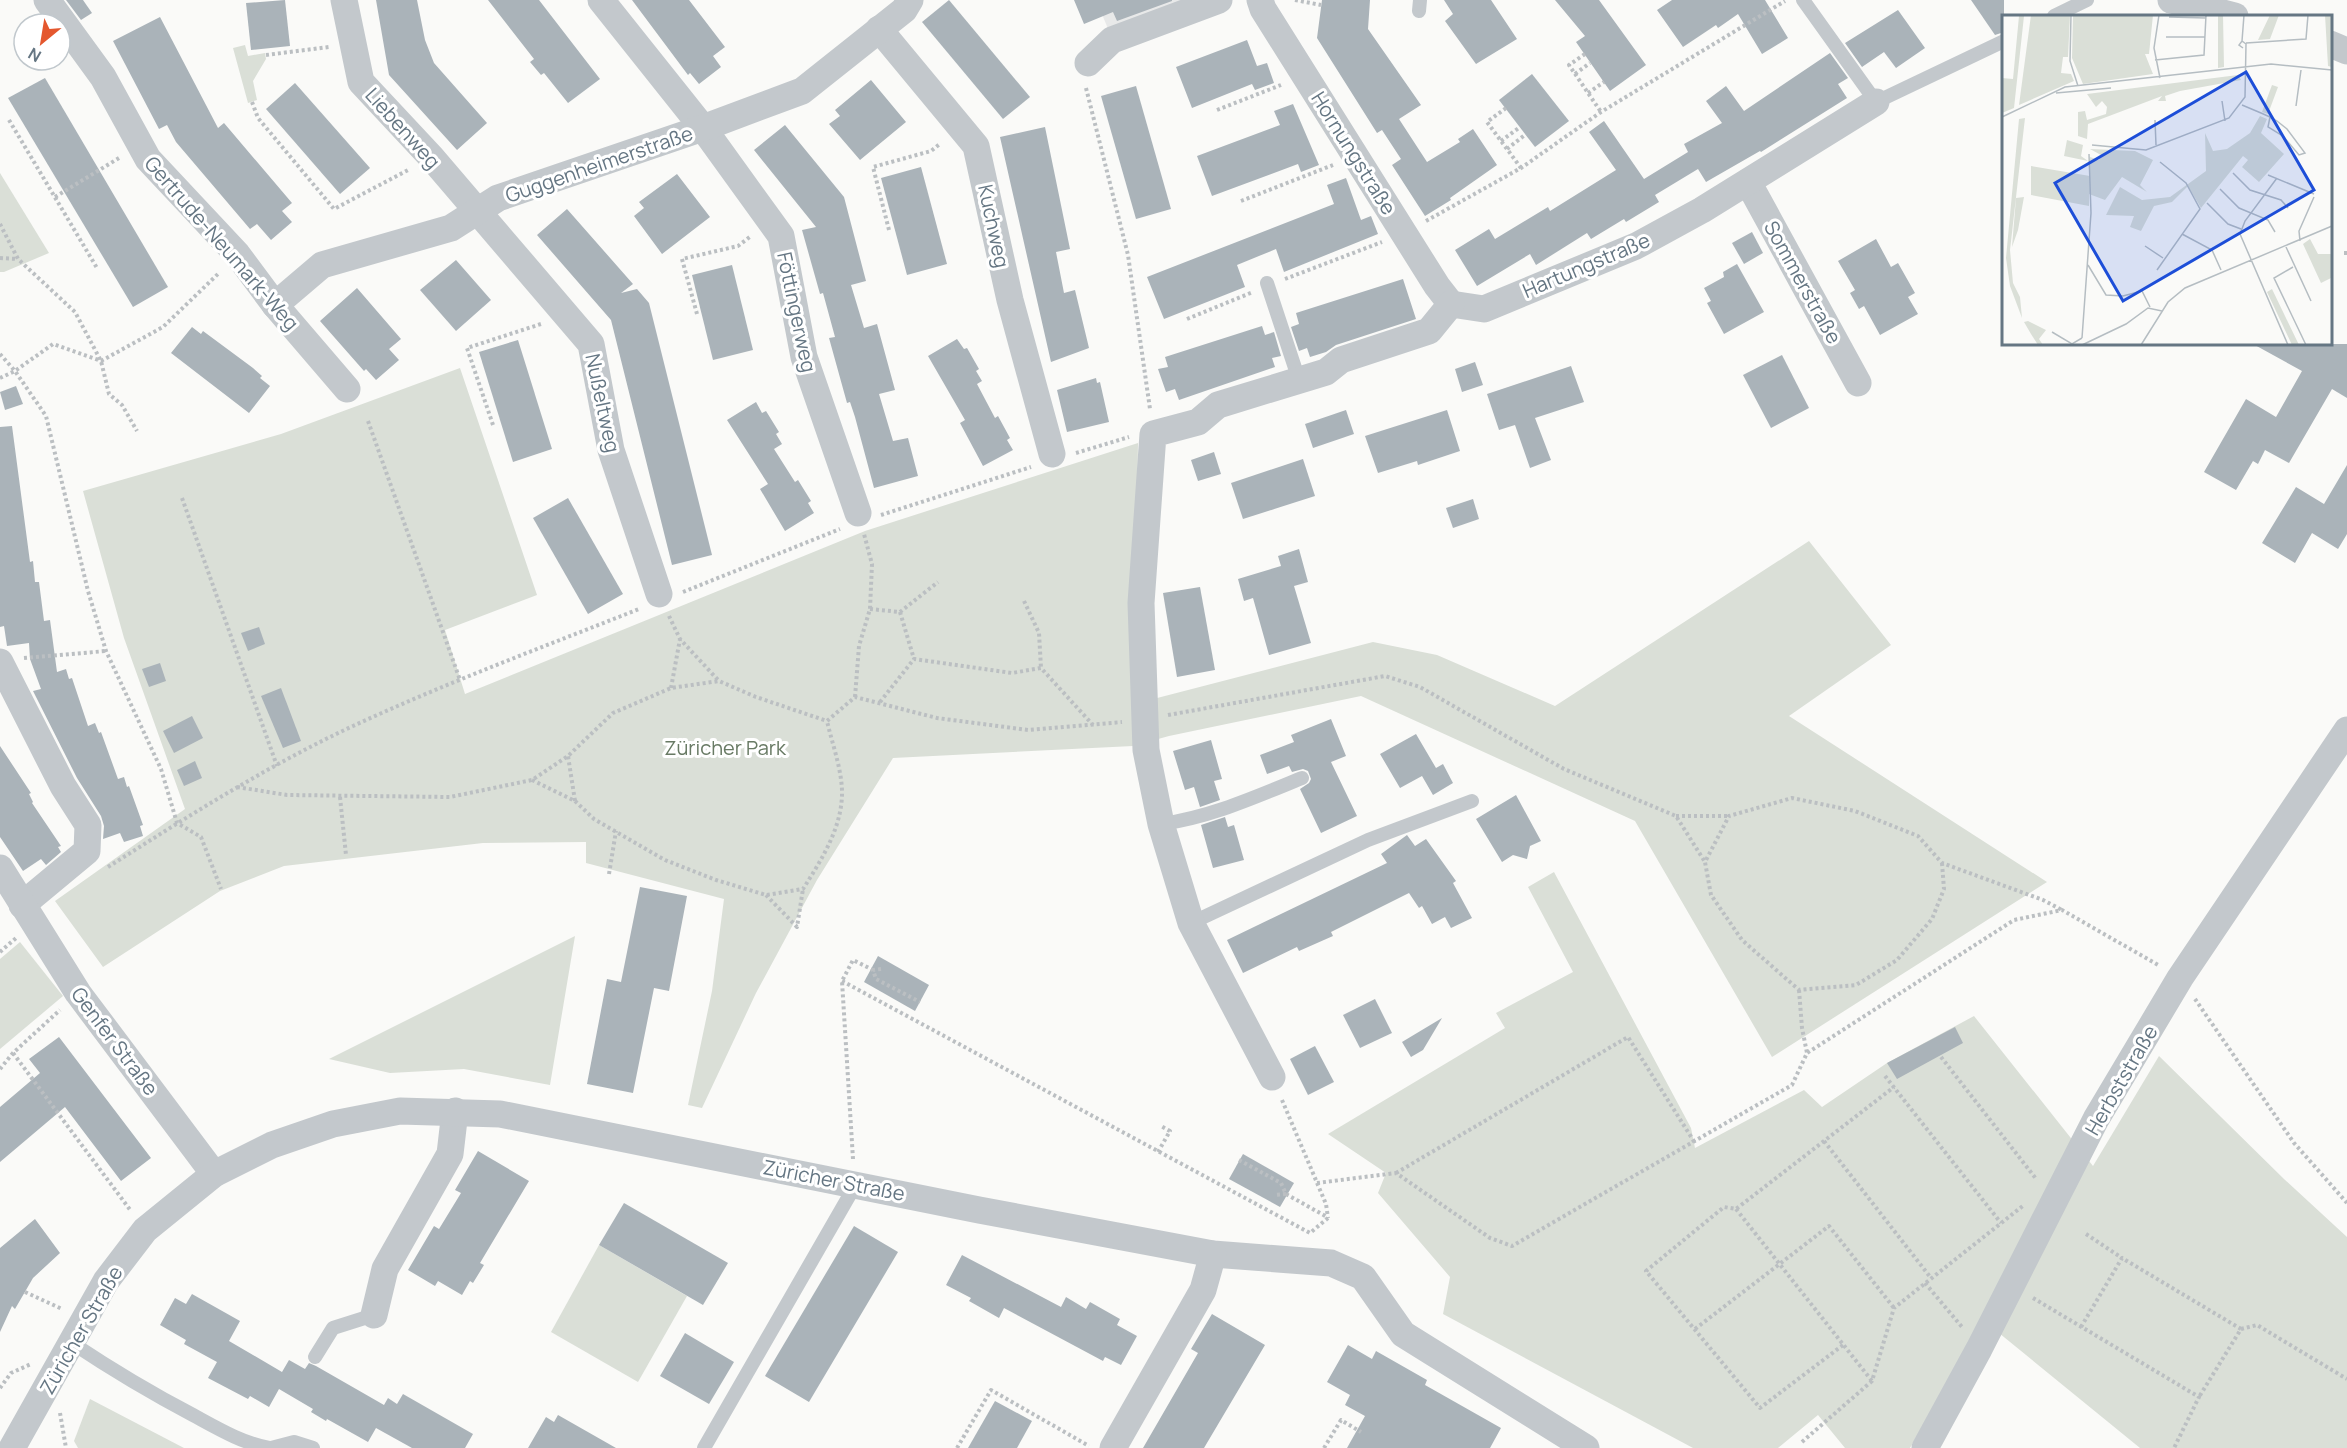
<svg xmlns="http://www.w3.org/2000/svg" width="2347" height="1448" font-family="Manrope,sans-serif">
  <rect width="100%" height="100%" fill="#fafaf8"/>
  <polygon fill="#e8e9e9" points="1096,0 1193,0 1109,31"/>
  <g fill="#dadfd7">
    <polygon points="245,45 248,56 265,53 266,59 253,81 257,100 248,103 233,48"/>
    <polygon points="0,173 49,253 4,272 0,272"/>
    <polygon points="460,368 537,595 445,630 465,694 865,531 1138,443 1134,704 1373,642 1437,655 1555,706 1809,541 1891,645 1789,716 2047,882 1772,1057 1635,821 1361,696 1169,736 1133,746 893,758 817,880 756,993 702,1108 688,1105 712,991 724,899 586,863 586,842 483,843 284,866 220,891 103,967 55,901 185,809 124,638 83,491 281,434"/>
    <polygon points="1554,872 1691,1128 1695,1148 1804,1090 1822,1107 1887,1063 1974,1016 2093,1166 2159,1056 2284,1179 2347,1237 2347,1448 2140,1448 1983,1320 1910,1448 1845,1448 1818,1415 1778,1448 1693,1448 1443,1314 1450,1277 1378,1193 1386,1173 1328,1134 1505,1028 1496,1013 1573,972 1528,887"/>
    <polygon points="575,936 550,1085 464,1069 390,1073 329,1059"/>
    <polygon points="20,942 63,996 0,1049 0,959"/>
    <polygon points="599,1245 687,1296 638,1382 551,1332"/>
    <polygon points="90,1399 184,1448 78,1448 74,1441"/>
  </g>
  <g fill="#aab3b9">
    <polygon points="66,0 83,0 92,13 81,20"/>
    <polygon points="285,0 290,46 251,50 246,3"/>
    <polygon points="376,0 417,0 425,40 434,63 487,123 457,150 389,75"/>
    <polygon points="488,0 539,0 600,79 568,103 544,73 541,75 530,62 534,59"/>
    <polygon points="632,0 689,0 725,47 713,56 721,67 699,84 690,73 688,75"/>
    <polygon points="949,0 1030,97 1003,119 922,22"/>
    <polygon points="1074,0 1172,0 1172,1 1117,21 1113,12 1084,24"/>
    <polygon points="1322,0 1370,0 1368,29 1421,105 1399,119 1427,162 1460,142 1458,139 1473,129 1497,165 1450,198 1451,200 1425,216 1392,165 1401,159 1382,130 1377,133 1317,38"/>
    <polygon points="1444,0 1491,0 1517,39 1476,64 1445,21 1453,14"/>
    <polygon points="1555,0 1599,0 1646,65 1610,91 1576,42 1585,36"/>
    <polygon points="1672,0 1765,0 1788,38 1762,54 1738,14 1718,28 1716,25 1683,47 1657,10"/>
    <polygon points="1971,0 2004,0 2004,32 1995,35"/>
    <polygon points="1898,10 1925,48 1896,68 1884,52 1862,67 1845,43"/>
    <polygon points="160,17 218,128 224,123 292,203 282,211 292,222 271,240 257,224 250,229 176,142 167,125 159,129 113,41"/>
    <polygon points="1247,40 1257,66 1267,63 1274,83 1255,90 1252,84 1192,108 1176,67"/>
    <polygon points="1830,53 1848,78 1838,84 1847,98 1761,152 1760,151 1706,182 1698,169 1655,195 1659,202 1626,222 1624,219 1591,239 1587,233 1536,265 1530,254 1477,286 1455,250 1489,229 1495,239 1548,207 1550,211 1616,170 1589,132 1604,121 1644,179 1688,152 1684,144 1722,123 1706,101 1726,86 1744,111"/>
    <polygon points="1532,74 1569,121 1535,147 1499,100"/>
    <polygon points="45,78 168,287 133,307 8,98"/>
    <polygon points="871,80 906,122 860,160 829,124 840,116 835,110"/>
    <polygon points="295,83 370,168 340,194 266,109"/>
    <polygon points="1136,86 1171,209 1136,219 1101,96"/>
    <polygon points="1293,104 1319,165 1301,172 1298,164 1212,196 1197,156 1280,125 1274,111"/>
    <polygon points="785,125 844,197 866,281 851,285 864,328 877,324 895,390 879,394 893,441 908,438 918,476 874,488 855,417 850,402 847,403 829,338 835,337 823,293 820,294 802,230 816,227 754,150"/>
    <polygon points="1045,127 1070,249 1056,252 1064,293 1075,290 1089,348 1051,362 1000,137"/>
    <polygon points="921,167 947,264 907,275 881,178"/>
    <polygon points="677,174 710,217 662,254 634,216 644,208 639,202"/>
    <polygon points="1346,178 1361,220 1371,216 1378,234 1284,272 1276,249 1237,265 1245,287 1164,319 1147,277 1334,204 1327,185"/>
    <polygon points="567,209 633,284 621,293 637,289 649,303 712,555 672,565 611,320 537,235"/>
    <polygon points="1752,232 1763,253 1744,264 1732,243"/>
    <polygon points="1876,239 1891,267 1898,263 1915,293 1908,297 1918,314 1880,335 1864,306 1859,309 1850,293 1855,290 1838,261"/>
    <polygon points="456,260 491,300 456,331 420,290"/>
    <polygon points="1737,264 1764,312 1724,334 1707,303 1711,301 1704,288 1724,277 1723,272"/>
    <polygon points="732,265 753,350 713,360 692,275"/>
    <polygon points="1403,279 1416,319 1336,345 1326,352 1310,357 1307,348 1299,351 1291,327 1299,324 1296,313"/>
    <polygon points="357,288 401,339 389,349 399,360 376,380 366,369 364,371 320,321"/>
    <polygon points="1262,326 1265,335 1274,332 1281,356 1272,358 1275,367 1179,400 1175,389 1166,392 1158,369 1168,367 1165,357"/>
    <polygon points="192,327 201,334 203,331 253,368 262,376 260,378 270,386 249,413 171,353"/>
    <polygon points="957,339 964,349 967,348 979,369 976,371 982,381 977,384 995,418 998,416 1010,438 1007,440 1013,450 983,466 960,423 965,420 928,356"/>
    <polygon points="518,340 552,449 513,462 479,352"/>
    <polygon points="2253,344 2347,344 2347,398 2332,389 2289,463 2265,450 2258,464 2253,461 2236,490 2204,472 2246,399 2276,417 2302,371"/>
    <polygon points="1782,355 1809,408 1771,428 1743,375"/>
    <polygon points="1475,362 1483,385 1462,392 1455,369"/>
    <polygon points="1571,366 1584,402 1535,418 1551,460 1530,468 1515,425 1499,430 1487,394"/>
    <polygon points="1096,378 1097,383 1100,382 1109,422 1067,432 1057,390"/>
    <polygon points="16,386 23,404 5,410 0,392"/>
    <polygon points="756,402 762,413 766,411 779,432 776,434 782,444 774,449 795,482 798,480 811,501 808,503 814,513 785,531 760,489 768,484 727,420"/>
    <polygon points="1346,410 1354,434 1313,448 1305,424"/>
    <polygon points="1447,410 1460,451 1418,465 1417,461 1378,473 1365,436"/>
    <polygon points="12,426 30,562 33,561 35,582 39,582 44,621 50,620 57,672 66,669 69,679 72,678 88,726 95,723 99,733 101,732 118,779 124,777 127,787 129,786 143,825 140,826 143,836 124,842 120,833 103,839 104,826 101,816 77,778 33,691 41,689 30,659 29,643 7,646 4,626 0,627 0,427"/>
    <polygon points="1214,452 1221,474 1198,481 1191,460"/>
    <polygon points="1303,459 1315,496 1243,519 1231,483"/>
    <polygon points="2347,465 2347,534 2338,549 2312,533 2295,563 2262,543 2296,487 2324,504"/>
    <polygon points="568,498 623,594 588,614 533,518"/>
    <polygon points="1473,499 1479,519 1453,528 1446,508"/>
    <polygon points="1299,549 1308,582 1294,586 1311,643 1269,655 1253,598 1244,601 1238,579 1281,566 1278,556"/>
    <polygon points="1200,587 1215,670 1177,677 1163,593"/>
    <polygon points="259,627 265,644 248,651 241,633"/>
    <polygon points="160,663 166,681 149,687 142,669"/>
    <polygon points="281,688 301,741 283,748 261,696"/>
    <polygon points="192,716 203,738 174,753 163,731"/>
    <polygon points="1331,719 1346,756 1331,762 1357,816 1321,833 1300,789 1309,783 1311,779 1308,771 1303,769 1292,772 1289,766 1267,774 1260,755 1294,742 1291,735"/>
    <polygon points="1416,734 1436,768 1443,764 1453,783 1433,795 1422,776 1400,788 1380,754"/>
    <polygon points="1211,740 1222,779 1214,781 1220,800 1200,807 1194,787 1185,790 1173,751"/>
    <polygon points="0,746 31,793 29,794 33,802 32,803 61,846 58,847 61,852 46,865 41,859 23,871 0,837"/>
    <polygon points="195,761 202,778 184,786 177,770"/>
    <polygon points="1516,795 1541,841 1530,846 1527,859 1513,855 1502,862 1476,819"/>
    <polygon points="1225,817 1228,827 1234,825 1244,860 1213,868 1201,825"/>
    <polygon points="1407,835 1415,846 1426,839 1456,881 1453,883 1472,918 1451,928 1445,917 1432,924 1422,906 1419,908 1409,893 1331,932 1333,936 1299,951 1297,947 1243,973 1227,940 1387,863 1381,854"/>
    <polygon points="640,887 687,896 669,991 654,988 633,1093 587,1084 607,979 621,982"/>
    <polygon points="878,956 929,985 915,1011 864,982"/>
    <polygon points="1375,999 1392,1033 1360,1048 1343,1015"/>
    <polygon points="1442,1018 1423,1050 1411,1057 1402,1042"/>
    <polygon points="1955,1027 1963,1043 1897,1079 1887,1063"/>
    <polygon points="59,1037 151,1158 121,1181 65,1107 0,1162 0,1107 40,1073 29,1059"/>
    <polygon points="1315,1046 1334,1082 1308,1095 1290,1059"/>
    <polygon points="478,1151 529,1181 480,1263 484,1265 473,1283 470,1281 462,1295 438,1281 435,1286 408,1270 434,1226 439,1229 461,1193 455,1190"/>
    <polygon points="1243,1154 1294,1183 1280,1207 1229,1179"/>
    <polygon points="624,1203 728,1263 703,1305 599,1245"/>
    <polygon points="35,1219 60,1253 33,1278 15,1309 12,1306 0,1332 0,1248"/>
    <polygon points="854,1226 898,1252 809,1402 765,1376"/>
    <polygon points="962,1255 1061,1307 1066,1297 1086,1309 1090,1302 1120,1319 1117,1325 1137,1336 1121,1365 1105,1357 1103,1361 1004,1308 999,1318 969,1301 971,1298 946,1285"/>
    <polygon points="192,1294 240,1321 229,1341 282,1372 289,1360 305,1369 309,1363 316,1366 384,1405 388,1398 397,1404 403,1394 473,1434 465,1448 412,1448 376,1428 368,1442 327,1419 326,1421 311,1412 313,1409 279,1389 269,1407 250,1396 248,1399 208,1378 217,1362 184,1344 186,1340 160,1325 175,1298 186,1304"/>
    <polygon points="1212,1314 1265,1345 1204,1448 1143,1448 1198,1353 1191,1349"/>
    <polygon points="685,1333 734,1362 709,1404 660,1376"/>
    <polygon points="1348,1345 1372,1359 1376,1351 1427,1380 1425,1385 1501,1428 1490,1448 1347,1448 1365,1416 1345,1405 1350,1395 1327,1382"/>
    <polygon points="995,1401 1032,1421 1017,1448 968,1448"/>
    <polygon points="558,1415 616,1448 528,1448 546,1417 554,1422"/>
  </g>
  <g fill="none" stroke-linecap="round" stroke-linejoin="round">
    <g stroke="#bbbfc2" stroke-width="4" stroke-dasharray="3 3" stroke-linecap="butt">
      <polyline points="1295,0 1321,5"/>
      <polyline points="1585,54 1569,65 1601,112"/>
      <polyline points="266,55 329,47"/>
      <polyline points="1575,74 1590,63"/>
      <polyline points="1086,88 1128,255 1150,409"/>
      <polyline points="1588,93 1604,82"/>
      <polyline points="252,102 258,118 334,209 410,169"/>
      <polyline points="1506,108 1487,122 1521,168"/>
      <polyline points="1217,110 1281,85"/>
      <polyline points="9,120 97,268"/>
      <polyline points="1501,141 1520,127"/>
      <polyline points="1507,149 1526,134"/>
      <polyline points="55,197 119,158"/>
      <polyline points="1241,201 1333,165"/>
      <polyline points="1426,221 1521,168 1601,112 1785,1"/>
      <polyline points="0,224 18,259 75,312 101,361 109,394 122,405 137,431"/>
      <polyline points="889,230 873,167 931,151 941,143"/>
      <polyline points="2344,253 2347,253"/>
      <polyline points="0,258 18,259"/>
      <polyline points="1285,279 1382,242"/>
      <polyline points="697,314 682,259 738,246 751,236"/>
      <polyline points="1187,319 1253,292"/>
      <polyline points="0,354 15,371 46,416 88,591 106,651 161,769 177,823 201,837 221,889"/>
      <polyline points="0,378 15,371 53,344 101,361 163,327 220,272"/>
      <polyline points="368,421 460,680"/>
      <polyline points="493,425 467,348 541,324"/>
      <polyline points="1076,453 1129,437"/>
      <polyline points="182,498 277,766"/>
      <polyline points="881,515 1031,467"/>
      <polyline points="683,592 840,529"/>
      <polyline points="1024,601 1039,633 1041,668"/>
      <polyline points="870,609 900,612 938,582"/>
      <polyline points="900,612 914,659"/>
      <polyline points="669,616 680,639 719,681"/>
      <polyline points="24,658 106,651"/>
      <polyline points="671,688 680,639"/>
      <polyline points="855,697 859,646 870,609 872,564 864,534"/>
      <polyline points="880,702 914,659 1012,673 1041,668 1093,725"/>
      <polyline points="1168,715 1385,676 1420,687 1564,769 1676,816 1705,862"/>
      <polyline points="532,780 575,801 568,756"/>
      <polyline points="237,787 287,795 450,797 532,780 568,756 613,713 671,688 719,681 756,697 827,721 855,697 937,718 1028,730 1122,722"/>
      <polyline points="340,797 346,855"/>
      <path d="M575,801L594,819L665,860L716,880L766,895L803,889C822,859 843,826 842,790C841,767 832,743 827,721"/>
      <polyline points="1676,816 1729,816"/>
      <polyline points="1942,863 1944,889 1932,919 1897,960 1856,985 1799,990 1742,940 1711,895 1705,862 1729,816 1792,798 1855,811 1918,836 1942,863 2043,900 2062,910"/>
      <path d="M108,867C187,817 267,766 353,726C446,683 543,647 639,609"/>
      <polyline points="609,874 616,831"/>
      <polyline points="766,895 797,927 803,889"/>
      <polyline points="0,952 16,938"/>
      <polyline points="881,969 873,970 876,979 920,1002"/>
      <polyline points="842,981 1310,1233 1328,1218"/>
      <polyline points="1799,990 1802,1028 1807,1053"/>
      <polyline points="2195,999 2294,1143 2347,1203"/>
      <polyline points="13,1053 131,1211"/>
      <polyline points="1941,1057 2037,1180"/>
      <polyline points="0,1069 13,1053 60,1010"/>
      <polyline points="1885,1076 2001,1223"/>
      <polyline points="1282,1100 1326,1204 1328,1218"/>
      <polyline points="1824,1141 1931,1278"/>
      <polyline points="1158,1152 1170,1131 1161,1126"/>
      <polyline points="853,1159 842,981 853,960 873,970"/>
      <polyline points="1239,1160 1281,1183 1286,1194 1274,1195"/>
      <polyline points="1396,1173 1628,1037 1695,1143"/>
      <polyline points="1317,1183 1396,1173 1490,1238 1512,1246 1792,1085 1807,1053 2014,920 2062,910 2160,966"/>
      <polyline points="1286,1194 1327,1217"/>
      <polyline points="1736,1209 1872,1381"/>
      <polyline points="2086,1234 2122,1258"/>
      <polyline points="1925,1283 1962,1327"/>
      <polyline points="25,1292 62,1309"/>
      <polyline points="2033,1298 2199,1397 2174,1448"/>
      <polyline points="2081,1327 2122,1258 2241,1329 2199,1397"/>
      <polyline points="1695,1329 1829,1226 1894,1308"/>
      <polyline points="2241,1329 2257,1325 2347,1379"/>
      <polyline points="1843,1345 1760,1408 1646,1271 1724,1207 1736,1209 1894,1087"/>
      <polyline points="0,1388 11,1373 31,1364"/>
      <polyline points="60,1413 66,1448"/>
      <polyline points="1802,1442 1872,1381 1894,1308 2024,1205"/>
      <polyline points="957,1448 991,1390 1089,1446"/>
      <polyline points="1324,1448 1341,1420 1361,1432"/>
    </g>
    <g stroke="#c3c8cc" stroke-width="14">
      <polyline points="1803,0 1876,102 2004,41"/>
      <polyline points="1419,11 1420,0"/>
      <polyline points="2054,16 2087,0"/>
      <polyline points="1267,283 1299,380"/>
      <path d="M1161,824C1211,817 1255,797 1302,778"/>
      <polyline points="1191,923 1368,840 1472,801"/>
      <path d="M72,1343C111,1369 151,1393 193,1415C217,1428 242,1443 269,1448"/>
      <polyline points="315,1357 333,1328 374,1315"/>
      <polyline points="271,1448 294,1442 313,1448"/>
      <polyline points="704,1448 856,1184"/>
    </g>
    <g stroke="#c3c8cc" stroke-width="27">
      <polyline points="47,0 103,77 148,159 237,254 275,305 347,389"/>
      <polyline points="344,0 361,82 432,158 591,344 611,450 659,594"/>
      <polyline points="601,0 703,128 781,236 804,357 858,513"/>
      <polyline points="1260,0 1263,9 1437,286 1451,304"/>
      <polyline points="2171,0 2235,16"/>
      <polyline points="879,29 976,146 1010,300 1052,454"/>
      <polyline points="2330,44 2347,51"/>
      <polyline points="1088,63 1112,40 1219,0"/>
      <polyline points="1748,182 1858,383"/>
      <polyline points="1451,304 1484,309 1636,246 1702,210 1876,102"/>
      <polyline points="275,305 322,265 451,228 498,198 703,128 802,91 904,10 910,0"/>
      <polyline points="0,662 63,786 88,825 87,851 22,905"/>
      <polyline points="0,868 78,993 214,1174"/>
      <polyline points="1272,1077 1191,923 1161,824 1146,750 1141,603 1153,434 1198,422 1218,405 1326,372 1341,360 1429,331 1451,304"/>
      <polyline points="374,1315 385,1269 450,1154 455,1111"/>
      <polyline points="12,1448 106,1281 145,1230 214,1174 272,1145 333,1124 400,1111 500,1114 979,1210 1213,1254 1331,1263 1363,1277 1403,1334 1586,1448"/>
      <polyline points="1113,1448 1203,1290 1213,1254"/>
      <polyline points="1925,1448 1979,1349 2096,1119 2180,978 2347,730"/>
    </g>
  </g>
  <g text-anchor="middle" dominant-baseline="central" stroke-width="6" stroke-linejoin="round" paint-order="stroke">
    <g font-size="20" fill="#657683" stroke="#fff">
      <text transform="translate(403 128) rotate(48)">Liebenweg</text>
      <text transform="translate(1354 153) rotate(58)">Hornungstraße</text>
      <text transform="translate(599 164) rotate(-19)">Guggenheimerstraße</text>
      <text transform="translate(994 226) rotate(78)">Kuchweg</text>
      <text transform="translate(222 243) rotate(49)">Gertrude-Neumark-Weg</text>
      <text transform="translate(1586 265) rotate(-23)">Hartungstraße</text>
      <text transform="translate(1803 282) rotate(61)">Sommerstraße</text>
      <text transform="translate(797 312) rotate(78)">Föttingerweg</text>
      <text transform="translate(603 403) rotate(78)">Nußeltweg</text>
      <text transform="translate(115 1041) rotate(53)">Genfer Straße</text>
      <text transform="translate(2121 1080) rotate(-60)">Herbststraße</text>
      <text transform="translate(834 1180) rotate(11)">Züricher Straße</text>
      <text transform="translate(81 1330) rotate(-60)">Züricher Straße</text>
    </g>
    <g font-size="20" fill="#687a64" stroke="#fff">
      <text x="725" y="747">Züricher Park</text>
    </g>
  </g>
  <g transform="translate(2002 15)">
    <rect width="330" height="330" fill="#fafaf8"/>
    <path d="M29,0H68L66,42H61L59,58L69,59L72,66L17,90ZM71,0H151L147,39H143L151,59L81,69L70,43ZM216,0H221L222,52L216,53ZM268,0H277L268,24L256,25ZM323,0H330V52L326,51ZM17,1H22L12,93L0,98V63L11,64ZM236,60L239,65L178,76L163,81L164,86H156L160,81L86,109L85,124L76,121V97L83,96L85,105L104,99L105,92L100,86L94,92L85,79ZM270,70L276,72L266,99L260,97ZM258,101L265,104L259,118L282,139L257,167L240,152L246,145L241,141L199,193L186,171L170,187L152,191L139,216L128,212L132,201L104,200L118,172L140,185L168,182L204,156L203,118L211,136L225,134L248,118ZM23,103L8,235L11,268L18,282L20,303L8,271L4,243L17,104ZM65,125L81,130L79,141L86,146L62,141ZM88,134L133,136L151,145L138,170L145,177L120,162L103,185L87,179V191L29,180V151L88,161V142L97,145L99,140ZM22,182L16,215L10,232L14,183ZM308,224L316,239H330L329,263L319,268L301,229ZM270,274L297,330H290L265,277ZM26,306L44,315L37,324L41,330H36L29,319L22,307Z" fill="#dadfd7"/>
    <path fill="none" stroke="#b5bdc2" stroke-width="1.5" d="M69,0L68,46L76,71M157,0L152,33L158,63M167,2L204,3M164,22H203M240,26L242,0M244,28L304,24L306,0M153,45L202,40L204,0M54,78L109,73M220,86L223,106M240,90L259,98L268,102L275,106L285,114L303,138L297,140L281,121L266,112L268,102M294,91L299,55M0,102L63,72L269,49L330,55M153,105L154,130M90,130L144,135L227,103L243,82L244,29L240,26L237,30L241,33M231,158L248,175L279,185L286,193M266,160L312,179M275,163L243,206L238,219L286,330M218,174L237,193L266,205L273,217M205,188L226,209L239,214M180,219L210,235L219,255M298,226L297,216L312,182M143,231L161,243M284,232L309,286M86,250L104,280L121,281L140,276L148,292M291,252L272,263L304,330M155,255L198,194L184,168L158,147M50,317L70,329L80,323M80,323L89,198L87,139M80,330L124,309L146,293L160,296M139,330L166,287L183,273L330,211"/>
    <path fill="#1d4ed8" fill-opacity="0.15" stroke="#1d4ed8" stroke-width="3" d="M244,57L312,175L121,286L53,168Z"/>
    <rect width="330" height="330" fill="none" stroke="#657683" stroke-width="3"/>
  </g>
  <g transform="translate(42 42) rotate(210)"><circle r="28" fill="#ffffff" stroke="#c1c8cd" stroke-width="1.5"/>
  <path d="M0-4.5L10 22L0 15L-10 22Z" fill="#e4572e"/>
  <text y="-9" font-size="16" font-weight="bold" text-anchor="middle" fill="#657683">N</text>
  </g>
</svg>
